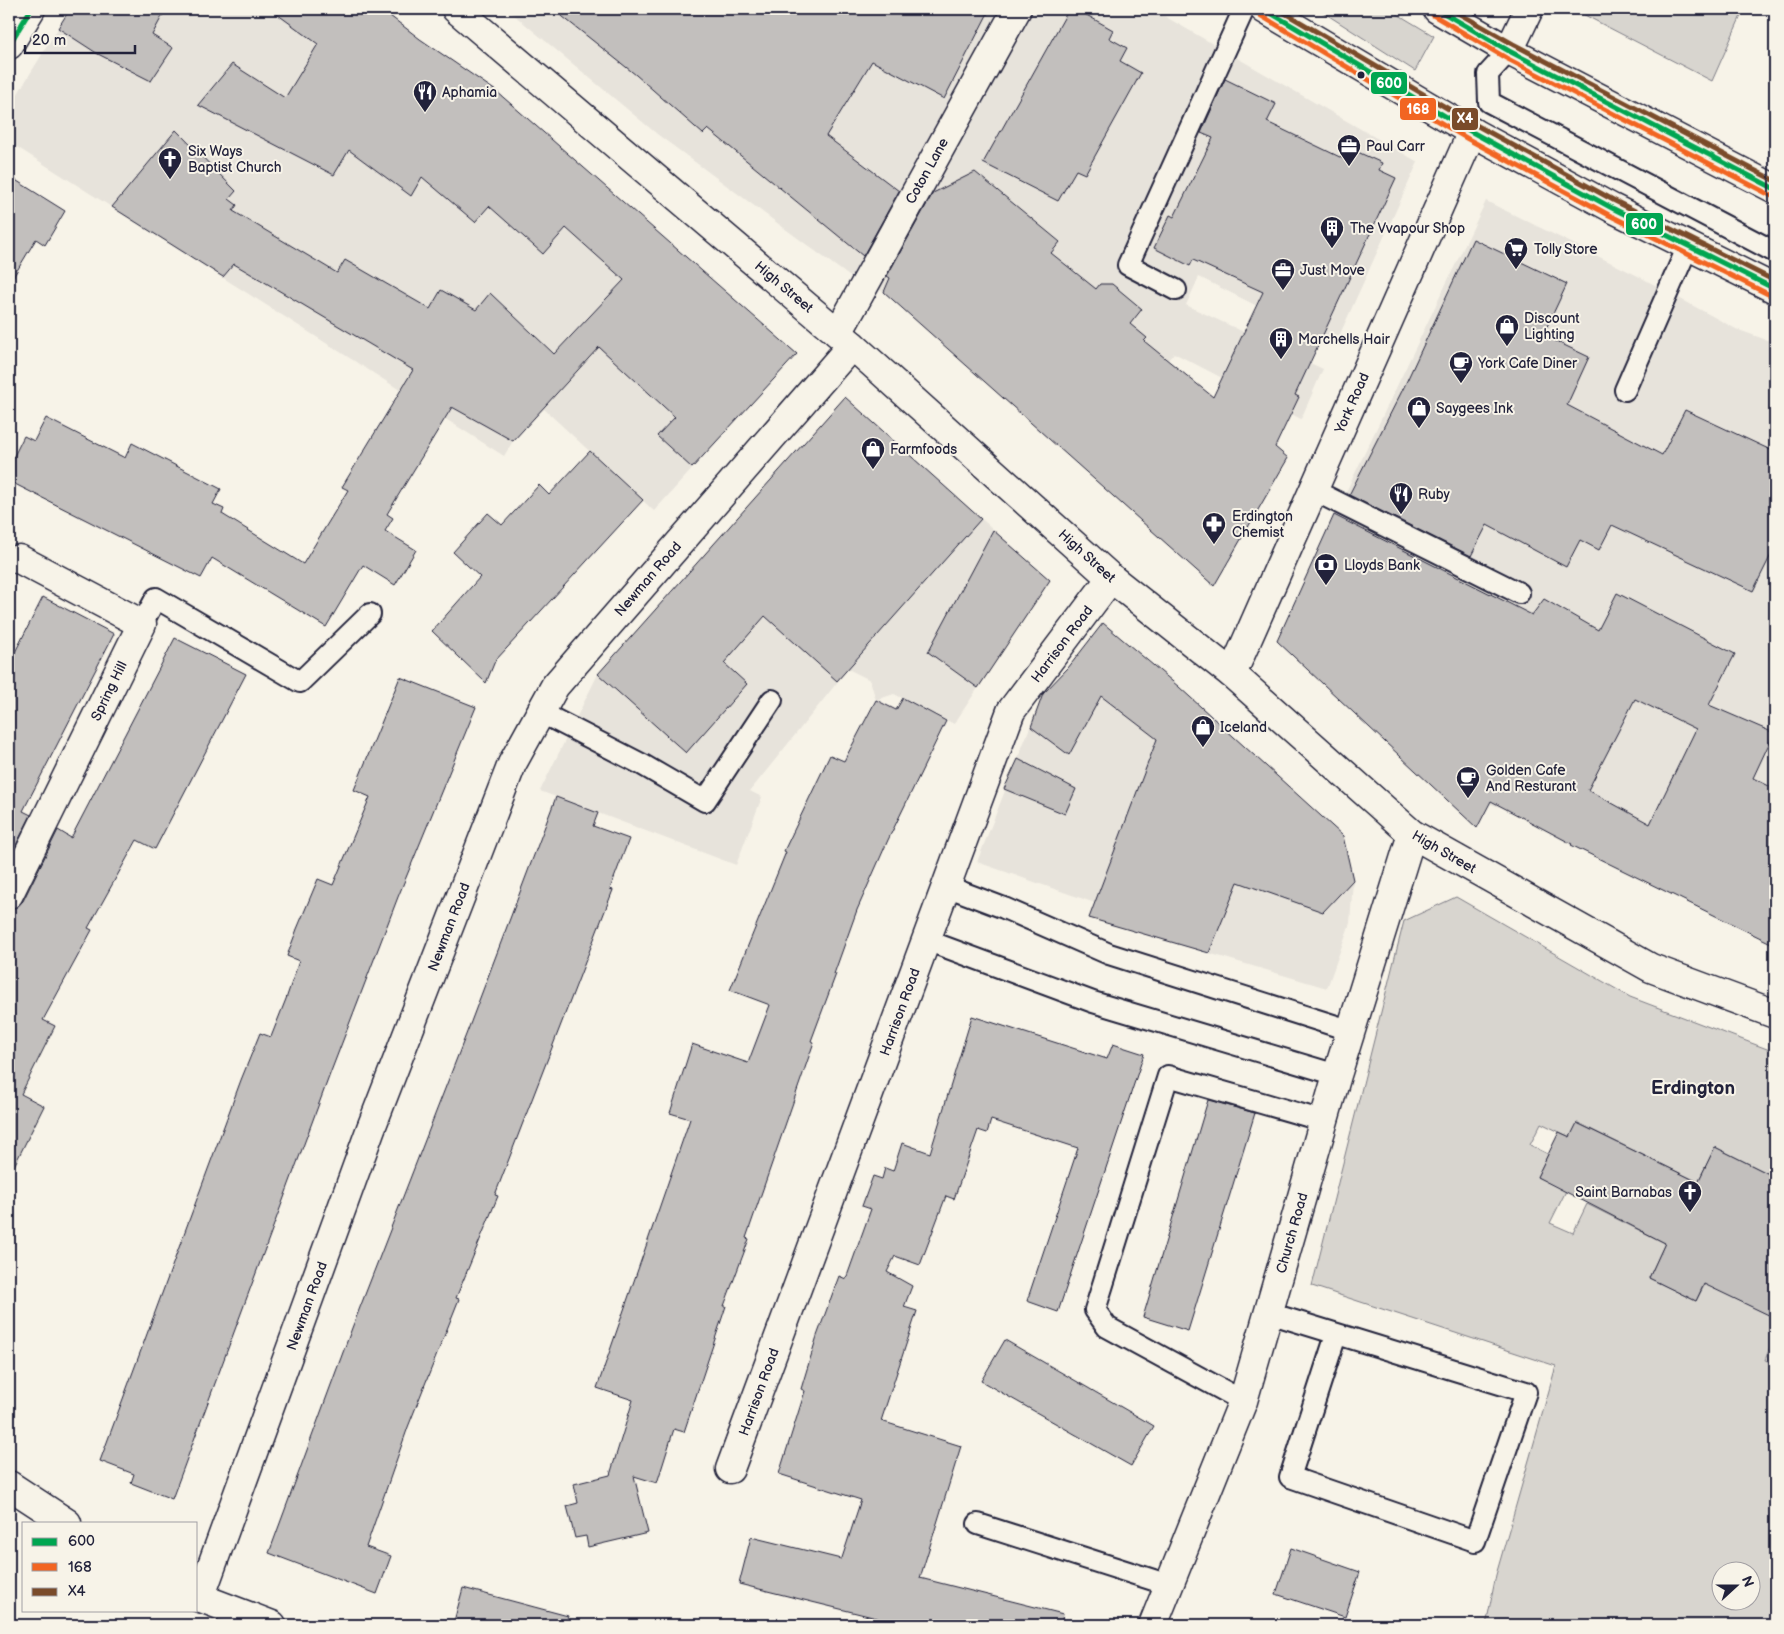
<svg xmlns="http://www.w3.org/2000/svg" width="1784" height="1634" font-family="'Balsamiq Sans',sans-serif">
  <rect width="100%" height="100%" fill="#f7f3e8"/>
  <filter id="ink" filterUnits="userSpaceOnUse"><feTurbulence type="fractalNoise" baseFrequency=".02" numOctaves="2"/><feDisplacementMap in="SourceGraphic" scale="10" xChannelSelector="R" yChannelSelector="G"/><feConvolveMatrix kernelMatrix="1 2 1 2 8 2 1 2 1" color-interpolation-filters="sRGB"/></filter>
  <g filter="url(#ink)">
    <g fill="#e7e3db">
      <polygon points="70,9 381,9 420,39 496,91 797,354 654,511 544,409 513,441 504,456 9,142 9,108"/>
      <polygon points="507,9 1152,9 1418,162 1335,345 1199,277 1186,305 1323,369 1301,419 1174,353 1168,360 1288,458 1214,586 884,292 849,276 657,134"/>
      <polygon points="1486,201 1640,277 1736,329 1775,343 1775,945 1571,845 1506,809 1490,804 1477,828 1277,641 1334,517"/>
      <polygon points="845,397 1050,580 954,724 894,694 876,700 870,680 848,669 750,791 762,797 736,865 540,791 598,674"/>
      <polygon points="1103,623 1177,685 1343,836 1353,880 1350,923 1327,988 1089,918 1095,903 977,862 1043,694 1068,668"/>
      <polygon points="1775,1334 1775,1364 1765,1360"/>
    </g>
    <g fill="#d8d5cf" stroke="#7d7c85" fill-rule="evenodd">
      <polygon points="1318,9 1389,9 1434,36 1415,71"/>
      <polygon points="1573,9 1744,9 1712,81"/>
      <path d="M1456,897L1630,997L1775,1052V1177L1715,1147L1698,1182L1578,1123L1570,1137L1541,1123L1530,1145L1548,1154L1537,1177L1566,1191L1550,1223L1573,1233L1587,1204L1665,1243L1649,1278L1696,1301L1705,1284L1768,1280L1775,1266V1334L1765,1360L1775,1364V1625H1486L1496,1575L1556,1366L1312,1286L1404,921ZM1722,1572H1752V1602H1722Z"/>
    </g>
    <g fill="#c2bfbd" stroke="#22223b" fill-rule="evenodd">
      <polygon points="70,9 166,9 152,35 173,48 151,81 98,54 58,28"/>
      <polygon points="270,9 381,9 420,39 496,91 797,354 692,468 657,436 675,417 599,347 513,441 452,407 387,514 393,518 385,531 416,550 395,585 363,565 326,627 212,558 201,578 9,481 9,466 24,436 34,441 46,418 125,458 132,443 221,489 213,504 224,509 222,514 303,564 348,490 342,487 413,370 234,264 223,277 112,207 176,130 236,191 229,199 237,205 233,211 337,273 345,260 430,309 441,290 476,310 490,293 554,354 624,280 566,228 543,254 489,206 475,222 422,177 411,196 349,150 334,175 198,105 232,64 285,98 318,44"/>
      <polygon points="553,9 990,9 944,99 872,61 826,136 899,191 863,256 708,129 703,134 636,75"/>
      <polygon points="1069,9 1076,9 1113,30 1109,38 1127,48 1120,61 1141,73 1085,174 1076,170 1058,201 983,163"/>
      <polygon points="1225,79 1276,104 1267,122 1346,160 1351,149 1382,163 1379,170 1396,178 1295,395 1299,397 1275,447 1288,458 1214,586 884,292 890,278 887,276 933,193 975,172 1060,242 1051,253 1096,289 1100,284 1112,284 1142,309 1130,324 1147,338 1144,341 1213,397 1263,292 1193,260 1190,266 1154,248 1170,215 1174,217 1213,138 1201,133"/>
      <polygon points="9,176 65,211 45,245 36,239 9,284"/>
      <polygon points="1473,239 1567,284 1543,335 1589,357 1567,405 1662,455 1685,410 1775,452 1775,547 1753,591 1612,525 1599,550 1580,540 1566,567 1487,525 1471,556 1349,495 1404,387"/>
      <polygon points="845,397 981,519 837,681 765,616 724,663 747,684 686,753 598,674"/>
      <polygon points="590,451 643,500 495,661 486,683 432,631 480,577 453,552 488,513 502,525 539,485 549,495"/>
      <path d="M1334,515L1532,615L1544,599L1598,630L1617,593L1735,654L1709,705L1774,733L1753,778L1775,789V945L1571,845L1572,844L1491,801L1477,828L1277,641ZM1635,699L1696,729L1650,824L1588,790Z"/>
      <polygon points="993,530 1050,580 978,688 928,652"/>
      <polygon points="43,597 114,634 23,811 31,815 9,859 9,664"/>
      <polygon points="1103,623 1179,687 1343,836 1353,880 1323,912 1238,882 1209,953 1089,918 1157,739 1101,696 1069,755 1031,727 1043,694 1068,668"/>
      <polygon points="175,638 246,674 155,849 137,840 88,928 92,930 43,1020 55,1026 21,1094 44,1106 9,1176 9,909 17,907 23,901 58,830 71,838"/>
      <polygon points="400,677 476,707 398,897 330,1074 172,1499 131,1483 134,1474 100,1461 241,1080 260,1033 271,1037 286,999 299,961 287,956 297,929 318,879 333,885 370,797 354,790"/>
      <polygon points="903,698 946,721 888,840 857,910 834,974 836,974 811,1041 814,1042 746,1238 749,1239 724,1306 726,1306 684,1432 674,1429 657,1483 634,1476 648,1533 588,1547 586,1536 575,1538 567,1506 578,1503 574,1484 610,1475 633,1400 597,1388 690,1119 670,1113 692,1044 748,1063 770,1005 730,990 786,852 784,851 830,755 844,761 876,700 896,710"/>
      <polygon points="1018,759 1076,789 1065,814 1004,789"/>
      <polygon points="556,797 598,813 593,826 629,839 610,889 613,890 495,1195 498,1196 456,1298 459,1299 408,1427 366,1547 391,1556 377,1594 269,1553 352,1328 469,1027"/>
      <polygon points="972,1016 1107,1059 1113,1044 1144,1054 1058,1312 1027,1301 1078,1148 991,1120 987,1133 978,1130 954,1199 946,1196 920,1265 895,1256 887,1272 912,1286 904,1307 917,1311 881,1421 961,1446 920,1578 1063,1614 1061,1625 905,1625 739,1584 751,1537 841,1559 842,1558 861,1500 779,1474 805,1391 801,1389 817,1336 839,1276 846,1279 871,1209 862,1206 873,1176 882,1179 885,1168 893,1171 902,1143 930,1153"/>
      <polygon points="1208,1100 1255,1113 1188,1331 1143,1317"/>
      <polygon points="1577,1123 1698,1182 1715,1147 1775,1177 1775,1318 1704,1284 1696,1301 1649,1278 1665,1243 1537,1177 1559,1132 1570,1137"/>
      <polygon points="1005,1340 1154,1426 1131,1466 981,1381"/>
      <polygon points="1291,1548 1360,1572 1345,1617 1276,1594"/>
      <polygon points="463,1588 568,1616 566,1625 453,1625"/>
    </g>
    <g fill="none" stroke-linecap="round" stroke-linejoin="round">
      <g stroke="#22223b" stroke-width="24">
        <g id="lane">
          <polyline points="1509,51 1488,74 1489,102 1775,252"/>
          <polyline points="1176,290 1128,265 1244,9"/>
          <polyline points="1625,390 1688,246"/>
          <polyline points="1313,490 1519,593"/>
          <polyline points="142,624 156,598 300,682 370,614"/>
          <polyline points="540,712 643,765 705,801 772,700"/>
          <polyline points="946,886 1004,908 1109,954 1352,1031"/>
          <polyline points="926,940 1093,1002 1337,1075"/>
          <polyline points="1269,1313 1526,1392 1475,1541 1290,1477 1336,1335"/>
          <polyline points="1243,1401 1107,1327 1095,1310 1168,1076 1324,1121"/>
          <polyline points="978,1524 1169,1585"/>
        </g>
      </g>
      <g stroke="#22223b" stroke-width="31">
        <g id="street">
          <polyline points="1509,51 1529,9"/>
          <polyline points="838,333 1017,9"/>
          <polyline points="1232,674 1472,132"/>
          <polyline points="9,894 142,624 19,559"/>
          <polyline points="730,1469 1011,711 1111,578"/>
          <polyline points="9,1485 67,1523"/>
          <polyline points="196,1596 272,1625"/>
          <polyline points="200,1598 371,1128 512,764 555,686 852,345"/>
          <polyline points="1153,1625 1243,1401 1337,1075 1412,834"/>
        </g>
      </g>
      <g stroke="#22223b" stroke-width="31">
        <polyline id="secondary" points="456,9 852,345 1111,578 1232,674 1412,834 1651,968 1775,1014"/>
      </g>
      <g stroke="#22223b" stroke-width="31">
        <g id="primary">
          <polyline points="1264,9 1472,132 1612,208 1775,289"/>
          <polyline points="1437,9 1509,51 1775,189"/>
          <polyline points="9,45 31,9"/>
        </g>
      </g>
      <use href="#lane" stroke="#f7f3e8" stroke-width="20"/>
      <use href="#street" stroke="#f7f3e8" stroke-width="28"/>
      <use href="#secondary" stroke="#f7f3e8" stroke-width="28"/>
      <use href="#primary" stroke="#f7f3e8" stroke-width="28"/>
      <g stroke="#f7f3e8" stroke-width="9">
        <g id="bus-1">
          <polyline points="1264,9 1472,132 1612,208 1775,289"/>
          <polyline points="1437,9 1509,51 1775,189"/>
          <polyline points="9,45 31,9"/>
        </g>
      </g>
      <g stroke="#f7f3e8" stroke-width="9">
        <g id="bus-2">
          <polyline points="1260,15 1468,139 1609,215 1772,296"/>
          <polyline points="1433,15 1506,58 1772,196"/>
        </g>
      </g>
      <g stroke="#f7f3e8" stroke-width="9">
        <g id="bus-3">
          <polyline points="1278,9 1476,125 1615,201 1775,281"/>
          <polyline points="1451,9 1513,44 1775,181"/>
        </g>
      </g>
      <use href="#bus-1" stroke="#00a651" stroke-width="5"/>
      <use href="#bus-2" stroke="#f26522" stroke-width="5"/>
      <use href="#bus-3" stroke="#7a4b2a" stroke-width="5"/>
    </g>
  </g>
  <defs>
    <g id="restaurant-pin" transform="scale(1.25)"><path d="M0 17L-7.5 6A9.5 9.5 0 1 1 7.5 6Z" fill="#22223b" stroke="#f7f3e8"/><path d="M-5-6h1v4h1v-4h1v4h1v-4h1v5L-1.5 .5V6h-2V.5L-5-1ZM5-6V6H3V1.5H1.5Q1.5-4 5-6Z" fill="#fff"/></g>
    <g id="office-pin" transform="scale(1.25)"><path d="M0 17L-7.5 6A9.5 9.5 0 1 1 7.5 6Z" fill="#22223b" stroke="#f7f3e8"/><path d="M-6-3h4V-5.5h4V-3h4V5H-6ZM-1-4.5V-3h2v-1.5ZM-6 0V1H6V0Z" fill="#fff"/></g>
    <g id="church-pin" transform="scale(1.25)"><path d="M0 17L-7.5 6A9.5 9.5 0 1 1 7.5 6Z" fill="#22223b" stroke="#f7f3e8"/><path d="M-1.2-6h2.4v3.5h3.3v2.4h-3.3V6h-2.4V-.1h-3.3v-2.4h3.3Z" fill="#fff"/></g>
    <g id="building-pin" transform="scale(1.25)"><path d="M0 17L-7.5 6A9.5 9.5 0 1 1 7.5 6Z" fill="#22223b" stroke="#f7f3e8"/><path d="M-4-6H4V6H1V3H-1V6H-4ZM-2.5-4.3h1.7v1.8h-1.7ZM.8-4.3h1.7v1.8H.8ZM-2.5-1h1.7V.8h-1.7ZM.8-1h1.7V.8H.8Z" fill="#fff"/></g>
    <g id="supermarket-pin" transform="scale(1.25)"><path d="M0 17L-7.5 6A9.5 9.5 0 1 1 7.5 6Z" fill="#22223b" stroke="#f7f3e8"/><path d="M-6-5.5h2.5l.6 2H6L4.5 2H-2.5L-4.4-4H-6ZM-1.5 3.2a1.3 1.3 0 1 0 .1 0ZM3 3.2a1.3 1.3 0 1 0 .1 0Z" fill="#fff"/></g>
    <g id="shop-pin" transform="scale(1.25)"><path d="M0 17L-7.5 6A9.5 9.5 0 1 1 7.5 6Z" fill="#22223b" stroke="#f7f3e8"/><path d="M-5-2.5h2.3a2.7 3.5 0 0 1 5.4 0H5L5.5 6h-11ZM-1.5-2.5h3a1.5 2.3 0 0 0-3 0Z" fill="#fff"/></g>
    <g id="cafe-pin" transform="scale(1.25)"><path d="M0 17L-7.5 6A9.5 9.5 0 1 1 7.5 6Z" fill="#22223b" stroke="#f7f3e8"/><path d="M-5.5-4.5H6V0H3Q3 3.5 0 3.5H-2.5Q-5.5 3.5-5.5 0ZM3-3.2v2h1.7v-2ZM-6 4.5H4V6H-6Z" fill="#fff"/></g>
    <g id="pharmacy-pin" transform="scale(1.25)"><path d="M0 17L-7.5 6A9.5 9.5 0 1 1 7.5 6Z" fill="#22223b" stroke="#f7f3e8"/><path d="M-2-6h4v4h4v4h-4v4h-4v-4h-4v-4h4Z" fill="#fff"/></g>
    <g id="bank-pin" transform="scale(1.25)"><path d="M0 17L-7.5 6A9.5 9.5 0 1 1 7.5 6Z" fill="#22223b" stroke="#f7f3e8"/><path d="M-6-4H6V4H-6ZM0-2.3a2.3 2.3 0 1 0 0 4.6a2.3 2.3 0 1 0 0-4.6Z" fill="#fff"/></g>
  </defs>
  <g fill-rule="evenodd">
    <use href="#restaurant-pin" x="425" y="92"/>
    <use href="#office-pin" x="1349" y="146"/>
    <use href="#church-pin" x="170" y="159"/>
    <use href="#building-pin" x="1332" y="228"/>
    <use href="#supermarket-pin" x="1516" y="249"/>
    <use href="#office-pin" x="1283" y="270"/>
    <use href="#shop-pin" x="1507" y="326"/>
    <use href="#building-pin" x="1281" y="339"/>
    <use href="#cafe-pin" x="1461" y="363"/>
    <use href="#shop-pin" x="1419" y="408"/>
    <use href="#shop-pin" x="873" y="449"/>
    <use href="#restaurant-pin" x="1401" y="494"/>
    <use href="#pharmacy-pin" x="1214" y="524"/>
    <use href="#bank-pin" x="1326" y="565"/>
    <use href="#shop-pin" x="1203" y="727"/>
    <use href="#cafe-pin" x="1468" y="778"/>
    <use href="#church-pin" x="1690" y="1192"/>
  </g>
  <circle fill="#22223b" stroke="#f7f3e8" stroke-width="2" cx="1361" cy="75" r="4.5"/>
  <g text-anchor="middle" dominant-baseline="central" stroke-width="4" stroke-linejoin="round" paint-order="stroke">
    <g font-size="14" fill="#22223b" stroke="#f7f3e8" text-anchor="start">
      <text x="442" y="92">Aphamia</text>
      <text x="1366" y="146">Paul Carr</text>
      <text x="188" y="151">Six Ways<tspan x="188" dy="16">Baptist Church</tspan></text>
      <text x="1350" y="228">The Vvapour Shop</text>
      <text x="1534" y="249">Tolly Store</text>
      <text x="1300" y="270">Just Move</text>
      <text x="1524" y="318">Discount<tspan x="1524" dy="16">Lighting</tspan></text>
      <text x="1298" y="339">Marchells Hair</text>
      <text x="1478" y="363">York Cafe Diner</text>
      <text x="1436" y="408">Saygees Ink</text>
      <text x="890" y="449">Farmfoods</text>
      <text x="1418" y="494">Ruby</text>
      <text x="1232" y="516">Erdington<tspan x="1232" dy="16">Chemist</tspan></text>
      <text x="1344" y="565">Lloyds Bank</text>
      <text x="1220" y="727">Iceland</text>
      <text x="1486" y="770">Golden Cafe<tspan x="1486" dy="16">And Resturant</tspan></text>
      <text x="1672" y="1192" text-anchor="end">Saint Barnabas</text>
    </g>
    <g font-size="14" fill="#22223b" stroke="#f7f3e8">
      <text transform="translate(927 171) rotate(-61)">Coton Lane</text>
      <text transform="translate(784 287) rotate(40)">High Street</text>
      <text transform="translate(1352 403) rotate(-66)">York Road</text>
      <text transform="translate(1087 556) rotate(42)">High Street</text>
      <text transform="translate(648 579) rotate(-49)">Newman Road</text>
      <text transform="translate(1062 644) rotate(-53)">Harrison Road</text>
      <text transform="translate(109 691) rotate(-64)">Spring Hill</text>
      <text transform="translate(1444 852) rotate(30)">High Street</text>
      <text transform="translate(449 927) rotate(-69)">Newman Road</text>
      <text transform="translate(900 1012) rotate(-70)">Harrison Road</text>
      <text transform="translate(1292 1233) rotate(-74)">Church Road</text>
      <text transform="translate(307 1306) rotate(-70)">Newman Road</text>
      <text transform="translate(759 1392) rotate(-70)">Harrison Road</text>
    </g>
    <g font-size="19" font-weight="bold" fill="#22223b" stroke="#f7f3e8">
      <text x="1693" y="1088">Erdington</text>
    </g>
  </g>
  <g stroke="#f7f3e8" stroke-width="2">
    <rect x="1370" y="71" width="38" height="24" rx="5" fill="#00a651"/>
    <rect x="1399" y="97" width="38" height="24" rx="5" fill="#f26522"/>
    <rect x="1451" y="107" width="28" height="24" rx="5" fill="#7a4b2a"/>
    <rect x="1625" y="212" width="39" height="24" rx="5" fill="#00a651"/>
  </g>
  <g font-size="14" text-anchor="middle" font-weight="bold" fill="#fff">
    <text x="1389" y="88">600</text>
    <text x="1418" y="114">168</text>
    <text x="1465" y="123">X4</text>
    <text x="1644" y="229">600</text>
  </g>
  <rect width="1784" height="1634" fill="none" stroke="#f7f3e8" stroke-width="30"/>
  <rect x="15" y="15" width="1754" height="1604" fill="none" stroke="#22223b" stroke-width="2" filter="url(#ink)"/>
  <rect x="22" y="1522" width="175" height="90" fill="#f7f3e8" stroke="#a29fa3"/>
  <rect x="32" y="1538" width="25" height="8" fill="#00a651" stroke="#a29fa3"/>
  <text x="68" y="1546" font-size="15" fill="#22223b">600</text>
  <rect x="32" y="1563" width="25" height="8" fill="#f26522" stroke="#a29fa3"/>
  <text x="68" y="1572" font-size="15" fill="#22223b">168</text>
  <rect x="32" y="1588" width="25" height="8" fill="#7a4b2a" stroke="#a29fa3"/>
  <text x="68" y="1596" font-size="15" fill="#22223b">X4</text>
  <g transform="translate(1736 1586) rotate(69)"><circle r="24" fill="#f7f3e8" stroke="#a29fa3"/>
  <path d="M0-4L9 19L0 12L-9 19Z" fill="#22223b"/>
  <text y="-8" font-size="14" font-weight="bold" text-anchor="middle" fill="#22223b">N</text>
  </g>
  <path d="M25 45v8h110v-8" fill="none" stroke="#22223b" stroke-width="2.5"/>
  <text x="32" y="45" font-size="15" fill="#22223b" stroke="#f7f3e8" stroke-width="4" paint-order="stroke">20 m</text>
</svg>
